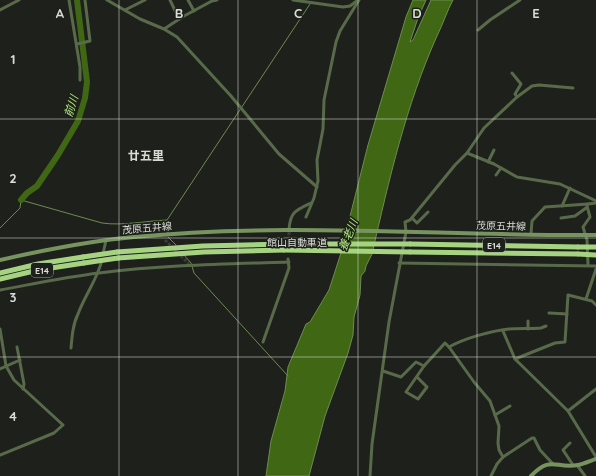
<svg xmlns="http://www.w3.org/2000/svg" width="596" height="476" font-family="Quicksand,'Noto Sans JP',sans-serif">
  <rect width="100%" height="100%" fill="#1e211b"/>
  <path fill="#406814" stroke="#6e8b4f" d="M413,0H426L418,18L410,42L413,40L431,0H453C447,11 443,24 437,36C406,105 389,180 372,254L366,266L365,271L361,276L360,295L354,317L353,335L348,353L325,416L309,476H266L271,441L285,391L288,367L306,324L310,322L329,290L340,256L368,145L406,17Z"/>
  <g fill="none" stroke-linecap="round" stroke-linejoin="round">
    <g stroke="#6e8b4f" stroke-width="1">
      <path d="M0,228L20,208L21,200L102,223C123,226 145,221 167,220"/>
      <polyline points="168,234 167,220 310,4"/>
      <polyline points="168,237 176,245"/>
      <polyline points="184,255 191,263 194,273 288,376"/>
    </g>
    <polyline stroke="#406814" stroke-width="6" points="21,200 27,193 37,186 58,155 78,121 85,98 87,82 77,0"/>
    <g stroke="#3a3d37" stroke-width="3" stroke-dasharray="3 1.5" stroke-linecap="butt">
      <polyline points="165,240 189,264"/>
      <polyline points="289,244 289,230"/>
    </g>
    <g stroke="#586a4a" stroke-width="3">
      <polyline points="69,0 80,67 80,80"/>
      <polyline points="107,0 140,19 164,29 177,37 231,96 279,154 317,187"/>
      <polyline points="170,0 179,19"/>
      <polyline points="188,0 194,11"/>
      <polyline points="293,0 343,7 350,6 358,0"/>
      <polyline points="0,10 19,0"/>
      <polyline points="125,10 145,0"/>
      <polyline points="164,29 184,16 212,1 217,0"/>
      <polyline points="478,30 490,20 520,0"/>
      <polyline points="77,44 90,41 85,0"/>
      <polyline points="512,73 521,84 515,94 517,97"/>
      <polyline points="467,153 494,164 517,177 560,184 596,201"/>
      <polyline points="488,162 494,150"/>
      <polyline points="496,175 501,168"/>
      <polyline points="562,206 570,188"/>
      <polyline points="306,217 314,198 318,181 317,160 323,129 324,100 336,42 340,31 359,0"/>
      <polyline points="412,218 417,223 428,212"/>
      <polyline points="561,218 575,216 586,208"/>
      <path d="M289,230C290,212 296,210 311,203"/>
      <polyline points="531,234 532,221 545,207 588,204"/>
      <polyline points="103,254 106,240"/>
      <polyline points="399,263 596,266"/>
      <polyline points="588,265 587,240 583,227 590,217 587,206 588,204 596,203"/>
      <path d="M0,290C33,284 66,277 99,273C162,265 226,264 289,262"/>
      <polyline points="586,299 596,269"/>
      <polyline points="549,313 567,314"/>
      <polyline points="0,329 6,366 14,380 63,425 54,433 0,455"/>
      <polyline points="528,329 528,321"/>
      <polyline points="503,331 515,359 568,411 596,457"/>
      <polyline points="263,342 289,268 288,259"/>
      <polyline points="17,347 24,384 23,389"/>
      <path d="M71,348C72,336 73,324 78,314C85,295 97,280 102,260"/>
      <polyline points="515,359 555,343 565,342 568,295 592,301 596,305"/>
      <polyline points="0,369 20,360"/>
      <polyline points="383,371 401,377 416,362 424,366"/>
      <polyline points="417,377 427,387 418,399 406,392 424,366 445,343 449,347"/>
      <polyline points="568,411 596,389"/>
      <polyline points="495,415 510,406"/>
      <polyline points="570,443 563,450 573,465"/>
      <path d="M503,457L499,450L498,443L499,426L490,401L474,382L449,347C465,338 491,331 509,329C520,328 531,329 541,328L546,326"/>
      <polyline points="577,465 585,476"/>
      <polyline points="370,476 372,444 389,322 406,232 405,222 410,220 455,165 467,153 484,128 517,97 532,86 539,85 573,88"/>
      <polyline points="491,476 497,464 503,457 532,438 534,438 540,450 553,464"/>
    </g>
    <g stroke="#779460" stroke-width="4">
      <path d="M0,260C44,250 89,241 134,237C287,222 442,236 596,235"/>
      <path d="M531,476C551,455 555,469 578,465C584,464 590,461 596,459"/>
    </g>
    <g stroke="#a6d381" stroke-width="5">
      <polyline points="410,244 578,247"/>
      <polyline points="117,252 203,246 285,244"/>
      <polyline points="410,252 578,254"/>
      <polyline points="118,258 204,252 284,250"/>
      <polyline points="0,273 38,264 83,257"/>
      <polyline points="0,279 38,270 84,263"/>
    </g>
    <g stroke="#a6d381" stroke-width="5">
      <polyline points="285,244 410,244"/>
      <polyline points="578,247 596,247"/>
      <polyline points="284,250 410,252"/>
      <polyline points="578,254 596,255"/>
      <polyline points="83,257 117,252"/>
      <polyline points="84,263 118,258"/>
    </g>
  </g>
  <path fill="none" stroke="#d9dcd8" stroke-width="1" stroke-opacity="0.55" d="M119,0V476M238,0V476M358,0V476M477,0V476M0,119H596M0,238H596M0,357H596"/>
  <g text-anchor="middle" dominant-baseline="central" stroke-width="3" stroke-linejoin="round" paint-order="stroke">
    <g fill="#1e211b" stroke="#a1a49f" stroke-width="1">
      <rect x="483" y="238" width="22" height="14" rx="3"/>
      <rect x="31" y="263" width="22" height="14" rx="3"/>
    </g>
    <g font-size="9" font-weight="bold" fill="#d9dcd8">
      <text x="494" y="245">E14</text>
      <text x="42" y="270">E14</text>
    </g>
    <g font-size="10" fill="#d9dcd8" stroke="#1e211b">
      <text transform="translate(501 226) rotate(1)">茂原五井線</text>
      <text transform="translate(147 228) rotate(-5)">茂原五井線</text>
      <text x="297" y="242">館山自動車道</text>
    </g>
    <g font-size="11" font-style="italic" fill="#aee87d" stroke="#1e211b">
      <text transform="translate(71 106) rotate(-72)">前川</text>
      <text transform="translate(348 235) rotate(-68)">養老川</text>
    </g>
    <g font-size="12" font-weight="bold" fill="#d7dbd3" stroke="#1e211b">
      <text x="146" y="155">廿五里</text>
    </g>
  </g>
  <g font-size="13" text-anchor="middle" font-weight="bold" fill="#d9dcd8" stroke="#1e211b" stroke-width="3" stroke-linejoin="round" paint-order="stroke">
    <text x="60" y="18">A</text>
    <text x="179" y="18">B</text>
    <text x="298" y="18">C</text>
    <text x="417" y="18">D</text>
    <text x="536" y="18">E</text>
    <text x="13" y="64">1</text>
    <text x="13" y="183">2</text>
    <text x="13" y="302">3</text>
    <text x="13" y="421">4</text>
  </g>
</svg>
